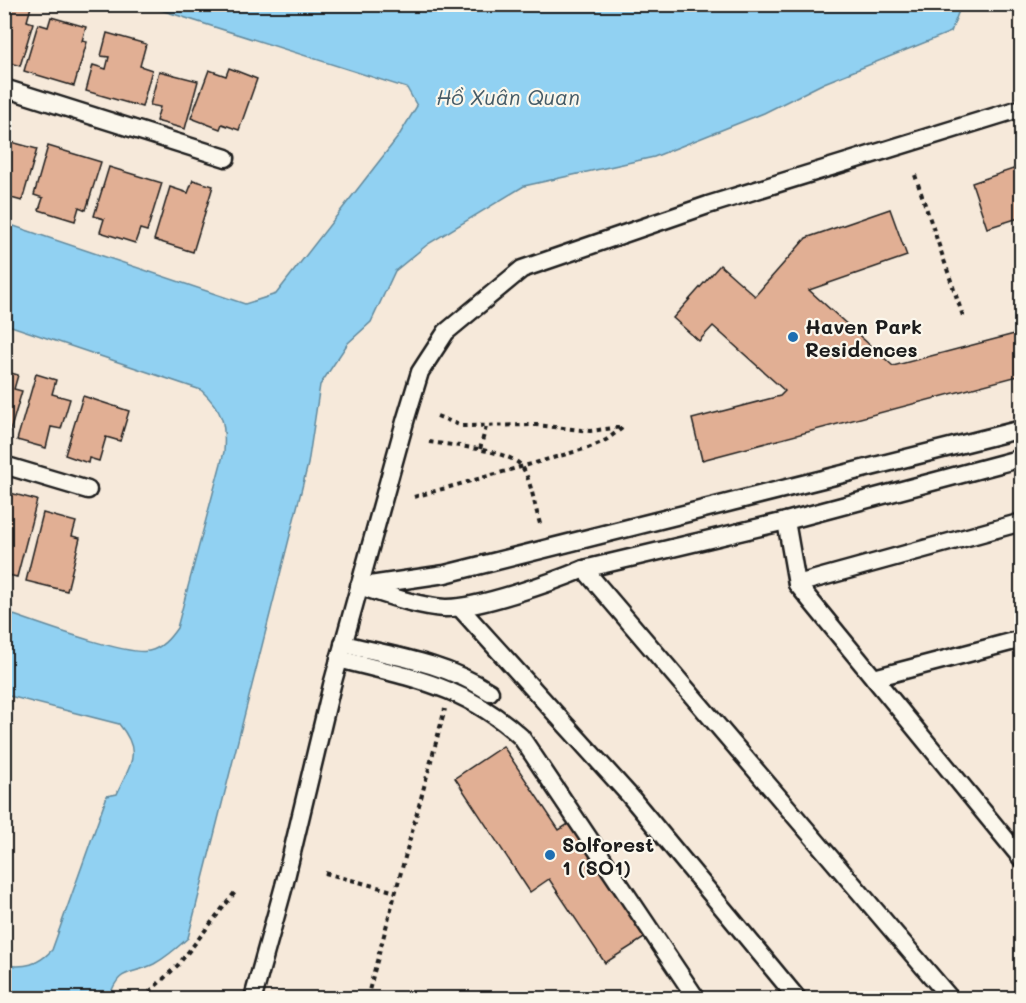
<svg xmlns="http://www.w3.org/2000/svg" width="1026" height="1003" font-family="Mali,sans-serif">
  <rect width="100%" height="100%" fill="#f6e9da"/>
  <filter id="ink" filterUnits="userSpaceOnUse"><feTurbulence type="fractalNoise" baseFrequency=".0167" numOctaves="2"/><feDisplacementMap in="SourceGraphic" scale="12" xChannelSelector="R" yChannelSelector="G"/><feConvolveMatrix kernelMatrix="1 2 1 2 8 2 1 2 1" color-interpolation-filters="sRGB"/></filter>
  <g filter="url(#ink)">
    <path fill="#91d1f2" stroke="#62899c" stroke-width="1.5" d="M617,5L628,8L637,4L961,5L951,32L824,83L764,113L654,157L524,186L428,244L395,271L371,322L348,343L320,385L308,464L188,938C177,948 167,957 154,964C129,976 119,967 109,998H5V965C25,968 38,965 52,950L107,796L117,794C130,764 143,753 119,724L5,695V612C32,621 125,656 149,651C162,648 170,638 177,628L224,452C226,423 223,411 201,390L5,324V223L245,304L276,294L398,137L417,106L407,88L145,5Z"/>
    <g fill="#e1af94" stroke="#1c1c1c" stroke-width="1.5">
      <polygon points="4,4 31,7 27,21 33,23 20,66 4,61"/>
      <polygon points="51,17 86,27 82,41 87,42 74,86 24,71 38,24 48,27"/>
      <polygon points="107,33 146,44 140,66 152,70 142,107 86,91 93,65 106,69 109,57 101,56"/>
      <polygon points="229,68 257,79 239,130 222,124 220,129 191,118 209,70 226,76"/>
      <polygon points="159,71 198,81 185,129 156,121 160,107 150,105"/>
      <polygon points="4,140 37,149 22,201 4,196"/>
      <polygon points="48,146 101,162 86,210 79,207 75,221 39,210 43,198 34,195"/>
      <polygon points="1022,166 1022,217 987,228 972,183"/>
      <polygon points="109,167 162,183 147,231 140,229 135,243 100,232 104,219 94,216"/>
      <polygon points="193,180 213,186 193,252 154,240 170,187 188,193"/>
      <polygon points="890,209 907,256 809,290 893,366 1022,332 1022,375 702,460 692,419 780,396 785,391 713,326 699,341 673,318 720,265 755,296 806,238"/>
      <polygon points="4,371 18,375 14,389 22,391 9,435 4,433"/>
      <polygon points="36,374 56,380 52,394 70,399 61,429 51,427 46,448 17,440"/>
      <polygon points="83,396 129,411 120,441 106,437 99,461 89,458 88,463 65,455"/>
      <polygon points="10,493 37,500 17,577 4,574 4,500 8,501"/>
      <polygon points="43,513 76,522 72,536 80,538 67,591 26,581"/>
      <polygon points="503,746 559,830 573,821 649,935 605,963 549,879 530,892 455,778"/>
    </g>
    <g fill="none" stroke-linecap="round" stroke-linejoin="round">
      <g stroke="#1c1c1c" stroke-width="21">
        <g id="street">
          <polyline points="4,88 226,158"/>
          <polyline points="4,465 88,490"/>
          <polyline points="786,521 797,584 1022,859"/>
          <polyline points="584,569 950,998"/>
          <polyline points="797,584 1022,522"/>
          <path d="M359,586C387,595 416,606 445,608C476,609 553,582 584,569L786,521L1022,458"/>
          <polyline points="363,586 445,574 1022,429"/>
          <polyline points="460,608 630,796 797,998"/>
          <path d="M343,644C394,656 445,663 490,692"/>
          <path d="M339,659C411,678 464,685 521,737L696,998"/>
          <polyline points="874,678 1022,639"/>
          <polyline points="253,998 284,886 332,685 406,418 420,372 446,332 522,269 708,205 1022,108"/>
        </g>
      </g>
      <g stroke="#1c1c1c" stroke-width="4" stroke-dasharray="4.5 4.5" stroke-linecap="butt">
        <polyline points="915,175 964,319"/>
        <polyline points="437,416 462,426 537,425 590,431 622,427"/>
        <path d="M429,442C449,445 513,450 523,468C532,484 535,509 541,527"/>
        <polyline points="480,449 486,427"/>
        <polyline points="414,497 588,448 606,440 625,426"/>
        <polyline points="325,873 396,892"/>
        <polyline points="143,998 178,965 236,891"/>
        <polyline points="367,998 445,709"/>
      </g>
      <use href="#street" stroke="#fbf7ec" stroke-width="16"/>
    </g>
  </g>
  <g fill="#1f6fb2" stroke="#fbf7ec" stroke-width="2">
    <circle cx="793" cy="337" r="6"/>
    <circle cx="550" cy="855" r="6"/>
  </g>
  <g text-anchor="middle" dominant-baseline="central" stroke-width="4.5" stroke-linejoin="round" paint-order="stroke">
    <g font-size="20" font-weight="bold" fill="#1c1c1c" stroke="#fbf7ec" text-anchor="start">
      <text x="805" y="326">Haven Park<tspan x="805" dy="23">Residences</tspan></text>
      <text x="562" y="844">Solforest<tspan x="562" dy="23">1 (SO1)</tspan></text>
    </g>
    <g font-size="21" font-style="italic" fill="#455b67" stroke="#fbf7ec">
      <text x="508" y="96">Hồ Xuân Quan</text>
    </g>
  </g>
  <rect width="1026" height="1003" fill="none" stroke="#fbf7ec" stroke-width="24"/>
  <rect x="12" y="12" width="1002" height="979" fill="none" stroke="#1c1c1c" stroke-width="2" filter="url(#ink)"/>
</svg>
